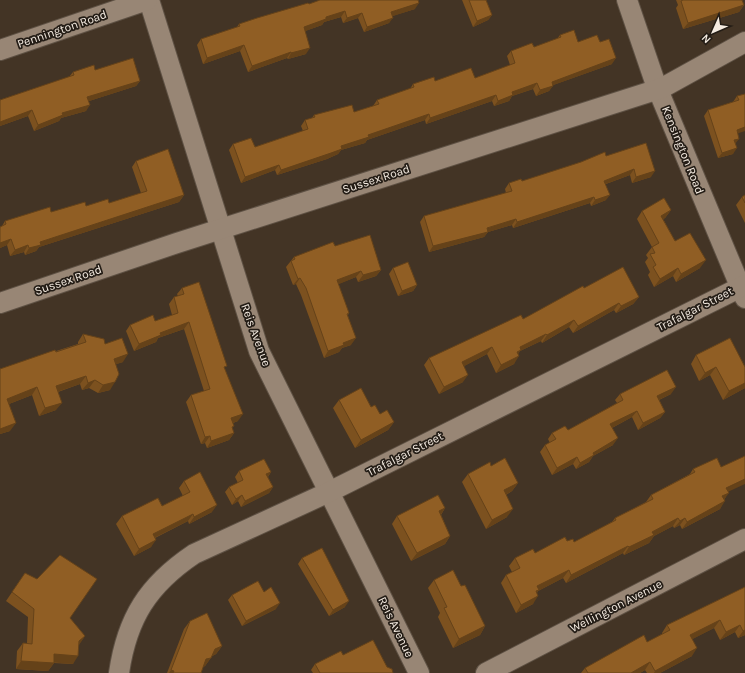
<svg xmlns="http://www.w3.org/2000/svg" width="745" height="673" font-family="Karla,sans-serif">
  <rect width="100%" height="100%" fill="#433425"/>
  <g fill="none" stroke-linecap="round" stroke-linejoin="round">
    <g stroke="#5e5144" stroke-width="22">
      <g id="minor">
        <polyline points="149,0 259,351 419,673"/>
        <polyline points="627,0 656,85 745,298"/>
        <polyline points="0,50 147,0"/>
        <polyline points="0,303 177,243 662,88 745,42"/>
        <path d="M119,673C127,618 148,585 194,554L329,492L745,285"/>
        <polyline points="486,673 745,539"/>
      </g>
    </g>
    <use href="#minor" stroke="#988675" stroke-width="20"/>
  </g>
  <g fill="#7c511f">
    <polygon points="462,0 486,0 492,15 488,20 473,27"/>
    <polygon points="676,0 742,0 744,5 739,12 683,29 676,8 678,5"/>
    <polygon points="309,4 415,9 392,16 389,23 364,32 358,18 343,23 341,17 324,22 322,25 305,31 306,54 288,59 287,58 248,72 240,51 203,64 197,45 201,39 237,27 239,24"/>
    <polygon points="560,35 578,42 600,42 612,64 553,85 549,91 536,96 533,89 512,96 509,101 494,106 492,101 426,124 425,120 367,140 365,143 341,150 338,154 327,159 277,175 275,170 241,183 229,150 233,144 255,147 303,131 301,126 305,120 312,118 314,115 354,112 373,106 377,100 410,89 413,84 435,81 475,78 510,65 507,56 511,51 534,47 557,39"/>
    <polygon points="95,70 140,81 136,86 89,101 86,111 61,118 59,121 34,131 28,116 0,126 0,100 69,77 73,72"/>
    <polygon points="745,94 738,134 733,154 718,158 704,116 708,110 733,102 737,96"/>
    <polygon points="606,156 651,177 632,183 630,175 606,184 606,200 591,206 590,203 513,228 512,225 488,232 484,237 429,252 420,222 424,216 506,193 505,189 509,183 522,181"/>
    <polygon points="136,161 184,195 179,202 39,247 36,251 25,255 24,252 10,256 7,245 0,248 0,227 2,226 5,221 51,212 109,203 141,193 132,167"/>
    <polygon points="745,195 745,223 736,205 742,197"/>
    <polygon points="671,210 665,218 663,219 675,241 700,268 676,282 673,276 654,287 648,275 650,272 645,262 648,258 646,255 652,247 637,219 642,211"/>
    <polygon points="335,246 381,270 376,276 358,282 356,277 338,284 349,313 348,315 351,345 342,348 339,352 324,358 301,295 296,284 293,285 286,267 294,257"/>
    <polygon points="393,268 417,285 413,291 398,296 389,274"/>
    <polygon points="182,288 225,369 238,421 233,423 232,429 234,433 229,440 207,448 205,443 201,444 186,402 191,395 204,391 184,329 158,338 156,342 134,351 126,331 130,325 155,321 172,315 169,304 174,297 178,296 177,294"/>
    <polygon points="584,288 639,297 633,304 618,312 616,313 614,310 573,333 569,327 542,343 541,341 520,351 518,354 514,364 496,373 487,354 464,366 463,382 439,394 424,365 429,358 523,319"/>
    <polygon points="83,334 105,344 123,362 116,364 110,390 98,393 89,388 82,390 80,384 58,392 56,410 39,416 32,395 9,404 10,431 0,434 0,369 78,344 78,342"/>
    <polygon points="730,338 745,388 723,400 710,375 699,381 691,364 696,355"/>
    <polygon points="620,394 671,394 659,400 665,412 660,418 638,430 632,417 612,428 613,445 593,456 589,462 576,469 573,464 552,475 540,452 545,445 550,443 548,439 552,433 568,430 617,403 615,400"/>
    <polygon points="339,400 371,407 380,414 394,422 388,430 355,448 333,408"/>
    <polygon points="491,466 518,483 512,491 506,495 507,517 486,529 462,482 468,474"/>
    <polygon points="693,469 728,492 720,509 682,529 680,525 674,528 673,526 654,536 649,543 624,555 623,553 566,583 563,578 538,591 537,593 533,604 516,613 501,583 506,575 512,572 509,566 515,558 535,553 567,541 574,542 612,522 615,518 646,502 651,495 690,474"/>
    <polygon points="239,471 271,472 268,477 273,487 269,493 241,507 238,501 232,505 225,492 229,487 238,483 235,477"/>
    <polygon points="184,481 212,512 189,524 188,521 155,538 151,547 134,556 116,524 122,516 162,506 183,496 179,488"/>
    <polygon points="445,508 441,515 450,536 445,544 411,561 392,524 397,516"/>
    <polygon points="302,558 345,607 329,616 298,564"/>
    <polygon points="25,573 70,618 85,636 79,644 73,664 54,663 48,671 16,669 17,651 23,643 27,643 28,617 6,601"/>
    <polygon points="434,580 461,586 485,626 480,635 453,648 438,617 440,613 428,588"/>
    <polygon points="745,587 745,635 738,638 735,632 720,640 714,628 692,639 692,656 660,673 647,673 645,670 640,673 581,673 585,668 647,642 662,634 662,633 667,625"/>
    <polygon points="264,592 276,609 242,626 228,600 232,595"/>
    <polygon points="190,621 222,646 216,654 212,656 205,666 203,667 201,673 167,673 184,629"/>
    <polygon points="343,655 387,667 393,673 313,673 311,670 315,664"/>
  </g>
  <g fill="#654219">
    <polygon points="419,3 415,9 387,18 391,12"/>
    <polygon points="744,5 739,12 683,29 688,23"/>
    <polygon points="345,11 341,17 324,22 322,25 300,33 304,27 326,17"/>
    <polygon points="362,13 358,18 343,23 347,18"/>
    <polygon points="492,15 488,20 473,27 477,21"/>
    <polygon points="393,18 389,23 364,32 367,27"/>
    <polygon points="244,45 240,51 203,64 207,58"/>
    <polygon points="310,48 306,54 288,59 291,53"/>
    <polygon points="291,52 287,58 248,72 252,66"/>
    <polygon points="616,58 612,64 548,87 553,86 549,91 536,96 540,90 552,82"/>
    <polygon points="140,81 136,86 83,103 87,97"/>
    <polygon points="537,83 533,89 512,96 509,101 494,106 498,101 512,92"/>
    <polygon points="496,95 492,101 426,124 430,118"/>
    <polygon points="90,105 86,111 61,118 59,121 34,131 38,125 62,113"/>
    <polygon points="32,110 28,116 0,126 0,122"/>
    <polygon points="429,114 425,120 367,140 365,143 341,150 338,154 327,159 277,175 281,170 368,135"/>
    <polygon points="745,127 745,131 733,135 737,130"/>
    <polygon points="739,139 735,144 734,140"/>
    <polygon points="737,148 733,154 718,158 722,153"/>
    <polygon points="279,165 275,170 241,183 245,177"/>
    <polygon points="634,169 630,175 600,186 604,181"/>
    <polygon points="655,171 651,177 632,183 636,177"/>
    <polygon points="184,195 179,202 39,247 36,251 25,255 29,248 40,242"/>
    <polygon points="610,195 606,200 591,206 595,200"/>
    <polygon points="594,197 590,203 513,228 517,222"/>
    <polygon points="671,210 665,218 655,223 661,216"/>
    <polygon points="516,219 512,225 488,232 484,237 429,252 433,246"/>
    <polygon points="11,239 7,245 0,248 0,243"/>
    <polygon points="28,245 24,252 10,256 15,250"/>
    <polygon points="706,260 700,268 676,282 681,274"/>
    <polygon points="678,268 673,276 654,287 660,279"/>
    <polygon points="381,270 376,276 358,282 363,275"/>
    <polygon points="361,271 356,277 332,287 337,280"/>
    <polygon points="300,278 296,284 293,285 298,279"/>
    <polygon points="417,285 413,291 398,296 402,291"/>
    <polygon points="639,297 633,304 618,312 616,313 621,306"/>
    <polygon points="619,303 614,310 573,333 578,326"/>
    <polygon points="574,320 569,327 542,343 547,335"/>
    <polygon points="189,322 184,329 158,338 156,342 134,351 139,344 160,333"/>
    <polygon points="546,334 541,341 520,351 516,357 512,359 520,347"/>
    <polygon points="356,338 351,345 342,348 339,352 324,358 328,351 343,343"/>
    <polygon points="492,347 487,354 457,370 462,362"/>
    <polygon points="128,354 123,362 108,367 114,359"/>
    <polygon points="519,356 514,364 496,373 501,365"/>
    <polygon points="716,367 710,375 699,381 705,373"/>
    <polygon points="468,375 463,382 439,394 444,387"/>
    <polygon points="86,376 80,384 51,394 56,386"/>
    <polygon points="95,380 89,388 82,390 88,383"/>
    <polygon points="115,382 110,390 98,393 103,385"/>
    <polygon points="745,383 745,388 723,400 729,391"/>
    <polygon points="37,387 32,395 1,407 7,399"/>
    <polygon points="676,387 671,394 652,403 657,396"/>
    <polygon points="62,403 56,410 39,416 45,408"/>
    <polygon points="637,411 632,417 606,431 610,424"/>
    <polygon points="665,412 660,418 638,430 643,423"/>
    <polygon points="243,414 238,421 227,425 231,418"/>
    <polygon points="394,422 388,430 355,448 361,440"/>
    <polygon points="16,423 10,431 0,434 0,429"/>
    <polygon points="234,433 229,440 207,448 211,441"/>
    <polygon points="210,436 205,443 201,444 205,437"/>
    <polygon points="618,438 613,445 593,456 589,462 576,469 580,463 593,453"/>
    <polygon points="577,457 573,464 552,475 557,468"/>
    <polygon points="271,472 267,478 266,474"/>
    <polygon points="745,479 745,484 721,495 726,488"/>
    <polygon points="518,483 512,491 498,499 504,490"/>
    <polygon points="273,487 269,493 241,507 245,501"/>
    <polygon points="729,493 723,501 722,496"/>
    <polygon points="242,495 238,501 232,505 236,499"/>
    <polygon points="725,501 720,509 682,529 687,522"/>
    <polygon points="217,505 212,512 189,524 194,517"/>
    <polygon points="445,508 440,516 439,511"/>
    <polygon points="513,509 507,517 486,529 492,520"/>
    <polygon points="193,514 188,521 148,541 153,534"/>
    <polygon points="678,518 673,526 654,536 649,543 624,555 629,547 652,532"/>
    <polygon points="685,518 680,525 674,528 680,521"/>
    <polygon points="450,536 445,544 411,561 417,553"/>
    <polygon points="156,540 151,547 134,556 139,549"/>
    <polygon points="628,546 623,553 566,583 571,575"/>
    <polygon points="569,570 563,578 538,591 534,597 537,586"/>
    <polygon points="538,596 533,604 516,613 521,605"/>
    <polygon points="349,601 345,607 329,616 333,610"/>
    <polygon points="280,603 276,609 242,626 246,621"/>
    <polygon points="720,620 714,628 685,643 690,635"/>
    <polygon points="740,625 735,632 720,640 726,632"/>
    <polygon points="485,626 480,635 453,648 459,639"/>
    <polygon points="745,630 745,635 738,638 743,631"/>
    <polygon points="85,636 79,645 79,641"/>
    <polygon points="222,646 216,654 209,658 215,649"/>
    <polygon points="697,648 692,656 660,673 654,673 655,671"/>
    <polygon points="54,654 78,656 73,664 48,662"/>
    <polygon points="211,658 205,666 200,668 206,659"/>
    <polygon points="21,661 54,663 48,671 16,669"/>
    <polygon points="650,662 645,670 640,673 631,673"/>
    <polygon points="171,670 174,671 173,673 169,673"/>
  </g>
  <g fill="#905e24" stroke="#654219">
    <polygon points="320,0 418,0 419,3 391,12 393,18 367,27 362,13 347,18 345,11 326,17 326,19 304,27 310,48 291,53 291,52 252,66 244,45 207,58 201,39 240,26 239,24 257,18 308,3 309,4"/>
    <polygon points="469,0 486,0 492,15 477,21"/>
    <polygon points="683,0 742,0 744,5 688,23 681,1"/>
    <polygon points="574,30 578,42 597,35 600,42 609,39 616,58 552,82 553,86 540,90 537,83 512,92 513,95 498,101 496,95 430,118 429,114 368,135 369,137 341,146 342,149 331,153 281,170 279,165 245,177 233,144 251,138 255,147 308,129 305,120 315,117 314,115 352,105 354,112 379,104 377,100 414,87 413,84 434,77 435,81 471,68 475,78 515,63 511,51 532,43 534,47 561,37 560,35"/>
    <polygon points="133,58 140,81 87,97 90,105 62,113 63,115 38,125 32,110 0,122 0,100 74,75 73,72 94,65 95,70"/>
    <polygon points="745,94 745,127 737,130 739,139 734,140 737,148 722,153 708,110 739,100 737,96"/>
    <polygon points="646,143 655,171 636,177 634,169 604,181 610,195 595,200 594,197 517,222 516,219 487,228 488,232 433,246 424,216 512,191 509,183 521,179 522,181 581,162 605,152 606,156"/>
    <polygon points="168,149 184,195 40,242 41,245 29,248 28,245 15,250 11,239 0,243 0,227 6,224 5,221 50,207 51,212 85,202 86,206 108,199 109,203 147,191 136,161"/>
    <polygon points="745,195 745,203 742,197"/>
    <polygon points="664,198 671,210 661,216 675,241 690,233 706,260 681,274 678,268 660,279 653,267 656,265 650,254 655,253 652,247 659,243 642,211"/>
    <polygon points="370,235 381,270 363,275 361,271 337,280 349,313 347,314 356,338 343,343 344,345 328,351 306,288 300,278 298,279 291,261 295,259 294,257 333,242 335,246"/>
    <polygon points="408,262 417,285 402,291 393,268"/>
    <polygon points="623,267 639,297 621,306 619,303 578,326 574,320 547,335 546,334 520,347 521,350 517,352 519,356 501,365 492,347 462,362 468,375 444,387 429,358 521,315 523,319 583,286 584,288"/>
    <polygon points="199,282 227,366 224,367 243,414 231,418 234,426 232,427 234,433 211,441 210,436 205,437 191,395 210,389 189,322 160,333 161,335 139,344 130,325 153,315 155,321 178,313 174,297 184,294 182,288"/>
    <polygon points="83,334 104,339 105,344 122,338 128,354 114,359 119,374 115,382 103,385 95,380 88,383 86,376 56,386 62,403 45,408 37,387 7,399 16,423 0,429 0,369 55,350 56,352 86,342"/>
    <polygon points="730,338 745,367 745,383 729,391 716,367 705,373 696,355"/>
    <polygon points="667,370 676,387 657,396 665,412 643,423 637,411 610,424 618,438 593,453 594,455 580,463 577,457 557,468 545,445 556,439 552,433 565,426 568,430 623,400 620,394"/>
    <polygon points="361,388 371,407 375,405 380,414 387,410 394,422 361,440 339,400"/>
    <polygon points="745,456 745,479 726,488 729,493 722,496 725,501 687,522 685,518 680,521 678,518 652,532 654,535 629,547 628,546 571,575 569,570 537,586 539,590 536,591 538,596 521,605 506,575 520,568 515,558 533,549 535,553 565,537 567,541 573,539 574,542 616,520 615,518 653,499 651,495 695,472 693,469 717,458 721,467"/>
    <polygon points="505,458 518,483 504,490 513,509 492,520 468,474 490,462 491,466"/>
    <polygon points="264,459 271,472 266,474 273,487 245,501 242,495 236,499 229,487 243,480 239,471"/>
    <polygon points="200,472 217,505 194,517 193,514 153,534 156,540 139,549 122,516 158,498 162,506 190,492 184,481"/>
    <polygon points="438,495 445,508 439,511 450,536 417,553 397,516"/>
    <polygon points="322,548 349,601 333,610 302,558"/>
    <polygon points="60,555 97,579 70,618 85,636 79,641 78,656 54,654 54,663 21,661 23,643 32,644 34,609 12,592 25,573 37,579"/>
    <polygon points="453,570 461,586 465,585 485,626 459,639 444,608 447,607 434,580"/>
    <polygon points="258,581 264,592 271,587 280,603 246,621 232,595"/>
    <polygon points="745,587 745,630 743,631 740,625 726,632 720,620 690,635 697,648 655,671 650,662 631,673 588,673 585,668 644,635 647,642 670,630 667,625"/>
    <polygon points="207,613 222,646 215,649 211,658 206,659 201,673 173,673 174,671 171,670 190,621"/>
    <polygon points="373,640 387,667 392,669 393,673 320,673 315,664 341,651 343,655"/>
  </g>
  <g text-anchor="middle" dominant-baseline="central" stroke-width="3.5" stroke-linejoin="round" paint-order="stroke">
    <g font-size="12" fill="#f4ebe1" stroke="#241d16">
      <text transform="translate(62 29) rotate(-19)">Pennington Road</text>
      <text transform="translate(683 150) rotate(68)">Kensington Road</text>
      <text transform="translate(376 179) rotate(-18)">Sussex Road</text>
      <text transform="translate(68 280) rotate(-19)">Sussex Road</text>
      <text transform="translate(695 309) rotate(-27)">Trafalgar Street</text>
      <text transform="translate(256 335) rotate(70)">Reis Avenue</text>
      <text transform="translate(405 454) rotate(-27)">Trafalgar Street</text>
      <text transform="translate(616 606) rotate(-27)">Wellington Avenue</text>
      <text transform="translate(396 627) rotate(64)">Reis Avenue</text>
    </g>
  </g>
  <g transform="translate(713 32) rotate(225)" stroke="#241d16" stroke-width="3" paint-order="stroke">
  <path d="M0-3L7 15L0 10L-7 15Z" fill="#f4ebe1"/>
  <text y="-6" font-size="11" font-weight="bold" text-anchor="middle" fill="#f4ebe1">N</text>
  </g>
</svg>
